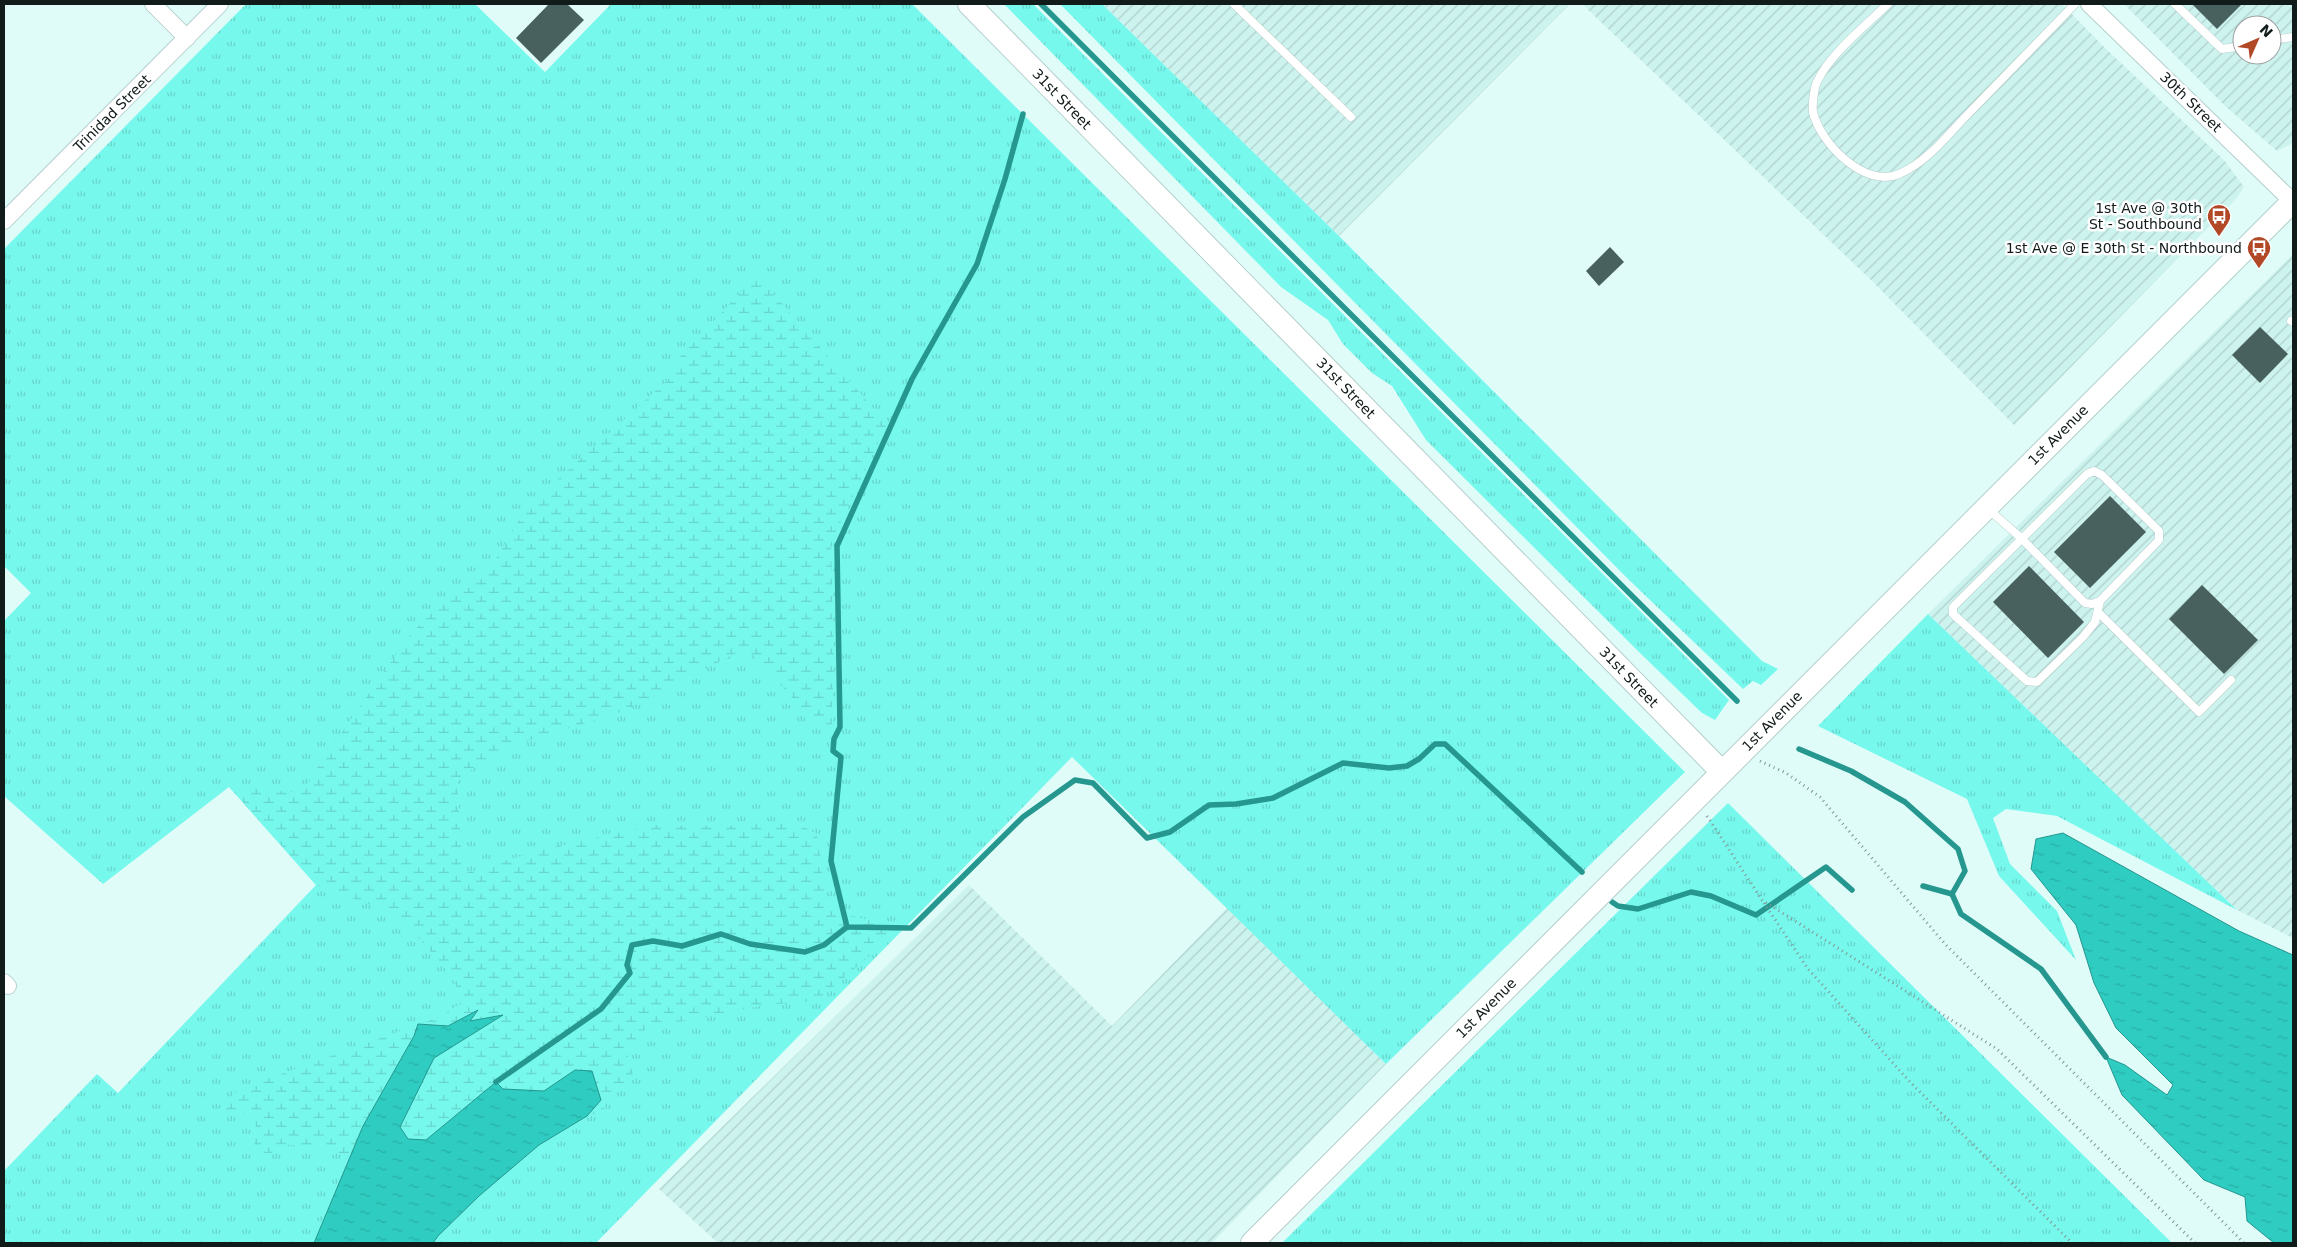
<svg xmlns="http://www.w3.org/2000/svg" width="2297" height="1247" font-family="'DejaVu Sans',sans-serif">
  <defs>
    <pattern id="industrial-furrows" width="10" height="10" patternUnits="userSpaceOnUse" patternTransform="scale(1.25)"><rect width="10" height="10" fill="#cdf3ef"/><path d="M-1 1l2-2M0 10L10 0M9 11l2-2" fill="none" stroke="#afd0cc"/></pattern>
    <pattern id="grass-tufts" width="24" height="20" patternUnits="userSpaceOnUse" patternTransform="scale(1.25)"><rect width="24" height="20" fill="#77f8ed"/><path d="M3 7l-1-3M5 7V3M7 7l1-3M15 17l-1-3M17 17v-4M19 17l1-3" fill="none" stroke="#66d4cb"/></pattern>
    <pattern id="wetland-marsh" width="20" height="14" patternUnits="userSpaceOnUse" patternTransform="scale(1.25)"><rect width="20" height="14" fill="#77f8ed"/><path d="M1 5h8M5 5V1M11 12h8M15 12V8" fill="none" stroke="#66d4cb"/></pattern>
    <pattern id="water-ripples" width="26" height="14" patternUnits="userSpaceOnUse" patternTransform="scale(1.25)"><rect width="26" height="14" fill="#2eccc1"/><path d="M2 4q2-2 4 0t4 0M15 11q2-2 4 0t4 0" fill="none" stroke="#28afa5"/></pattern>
  </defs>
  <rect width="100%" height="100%" fill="#e0fcf9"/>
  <g fill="url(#industrial-furrows)" fill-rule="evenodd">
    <polygon points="1102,4 1570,4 1339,236"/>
    <polygon points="1582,4 2062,4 2104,47 2224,160 2244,187 2237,198 2014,425 1872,281"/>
    <path d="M2124,4H2293V143L2277,151L2225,106ZM2242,25H2272V55H2242Z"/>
    <polygon points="2292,255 2293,256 2293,938 2237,910 1928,614"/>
    <polygon points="969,885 1112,1026 1227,908 1386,1064 1212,1243 718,1243 659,1189"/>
  </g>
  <g fill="url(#grass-tufts)">
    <polygon points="246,4 475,4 545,72 611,4 912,4 1685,772 1386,1064 1072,757 596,1243 4,1243 4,1171 97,1074 118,1093 316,885 229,787 103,884 4,796 4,621 31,593 4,566 4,249"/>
    <polygon points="1004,4 1033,4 1729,700 1715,720 1702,713 1640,653 1426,440 1392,386 1372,373 1343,344 1328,320 1281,287"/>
    <polygon points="1060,4 1102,4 1339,236 1762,661 1778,669 1761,685 1753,681 1743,689 1626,577"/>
    <polygon points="1928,614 2237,910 2057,816 2006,809 1993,818 2010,864 2057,911 2076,960 1999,876 1967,799 1818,726"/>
    <polygon points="1728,803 2172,1243 1282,1243"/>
  </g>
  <polygon fill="url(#wetland-marsh)" points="757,275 887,424 831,543 834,663 831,739 746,648 624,711 509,747 457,779 463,874 540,850 654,825 724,826 795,822 817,834 827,910 903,928 816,1001 764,1005 698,1019 648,1026 627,1053 633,1073 600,1113 587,1116 539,1145 479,1196 438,1236 433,1243 314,1243 349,1159 331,1148 279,1144 265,1160 254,1150 256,1123 243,1112 221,1110 237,1090 442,1016 465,1000 443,965 396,914 316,885 229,786 302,793 326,755 407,639 433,610 485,577 527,507 670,378 679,358"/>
  <g fill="url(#water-ripples)" stroke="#25978f">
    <polygon points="2063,833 2239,931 2293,955 2293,1243 2274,1243 2247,1221 2245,1197 2204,1180 2122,1095 2106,1057 2125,1065 2167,1095 2173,1085 2116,1028 2094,983 2076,925 2031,869 2036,839"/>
    <polygon points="478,1010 470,1021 503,1015 434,1058 400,1127 408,1139 426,1140 496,1082 503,1089 544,1091 575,1070 592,1071 601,1100 587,1116 539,1145 479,1196 438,1236 433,1243 314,1243 363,1126 414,1036 418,1024 448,1026"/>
  </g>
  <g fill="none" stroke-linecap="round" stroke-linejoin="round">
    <g stroke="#25978f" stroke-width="5.5">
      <polyline points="1041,4 1737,701"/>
      <polyline points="1023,114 1005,179 977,264 912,379 837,546 840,727 834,739 833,751 841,757 831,861 847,927 911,928 1023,817 1075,780 1093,783 1147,838 1170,832 1209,805 1236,804 1273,798 1343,763 1389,768 1407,766 1419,759 1435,744 1445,744 1582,872"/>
      <polyline points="1799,749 1851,771 1905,802 1958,849 1965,871 1952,894 1961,914 2041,969 2106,1057"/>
      <polyline points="1923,886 1952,894"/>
      <polyline points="1612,902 1618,906 1638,909 1691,892 1711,896 1756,915 1826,867 1852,890"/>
      <polyline points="496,1082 601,1009 630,973 627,965 632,945 653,941 682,946 721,934 750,944 805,952 824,945 847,927"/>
    </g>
  </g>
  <g fill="#49615e">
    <polygon points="549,4 567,4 584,20 541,63 516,38"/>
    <polygon points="2192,4 2242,4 2217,29"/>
    <polygon points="1610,247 1624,262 1599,286 1586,271"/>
    <polygon points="2260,327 2288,354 2260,383 2232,355"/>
    <polygon points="2110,496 2146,532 2090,588 2054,552"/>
    <polygon points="2029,566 2084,622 2048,658 1993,602"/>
    <polygon points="2202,585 2258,640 2224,674 2169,619"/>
  </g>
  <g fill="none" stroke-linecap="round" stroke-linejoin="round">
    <g stroke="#b4cfcc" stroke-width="9">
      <g id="lane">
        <polyline points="1234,4 1351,117"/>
        <path d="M1888,4C1866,25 1829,55 1817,82C1814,88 1812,105 1813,112C1820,143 1865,189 1899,174C1928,162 1948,134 1970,112C2005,76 2040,40 2075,4"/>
        <polyline points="2175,4 2222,49 2242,46"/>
        <polyline points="2272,40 2293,37"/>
        <polyline points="2291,321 2293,322"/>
        <polyline points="1987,508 2021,538 2085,603 2092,604 2100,601 2159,540 2159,531 2102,475 2094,471 2087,474 1953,607 1953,614 2027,681 2037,682 2083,637 2095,622 2100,601"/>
        <polyline points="2098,612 2199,712 2231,680"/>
      </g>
    </g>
    <g stroke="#b4cfcc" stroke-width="18">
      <g id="street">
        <polyline points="153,4 187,38"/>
        <polyline points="2089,4 2293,202"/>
        <polyline points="4,221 220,4"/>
        <polyline points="4,982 8,986"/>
      </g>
    </g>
    <g stroke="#b4cfcc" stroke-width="24">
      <g id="secondary">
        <polyline points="969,4 1722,772"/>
        <polyline points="1252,1243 2293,201"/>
      </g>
    </g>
    <g stroke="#829694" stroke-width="3" stroke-dasharray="1 4" stroke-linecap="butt">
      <polyline points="1760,761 1786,773 1820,797 1945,944 2244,1243"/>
      <polyline points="1707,816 1762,900 1997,1049 2195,1243"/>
      <polyline points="1764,903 1808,969 1911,1083 2072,1243"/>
    </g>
    <use href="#lane" stroke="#fff" stroke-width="8"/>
    <use href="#street" stroke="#fff" stroke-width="16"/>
    <use href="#secondary" stroke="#fff" stroke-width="22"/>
  </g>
  <defs>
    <g id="bus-pin" transform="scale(1.25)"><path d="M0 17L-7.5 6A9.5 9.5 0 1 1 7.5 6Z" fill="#b14927" stroke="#fff"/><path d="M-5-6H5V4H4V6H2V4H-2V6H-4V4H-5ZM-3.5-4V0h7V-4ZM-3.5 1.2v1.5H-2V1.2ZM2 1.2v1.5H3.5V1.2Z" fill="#fff"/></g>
  </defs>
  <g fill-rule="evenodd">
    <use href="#bus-pin" x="2219" y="216"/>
    <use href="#bus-pin" x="2259" y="248"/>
  </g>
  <g text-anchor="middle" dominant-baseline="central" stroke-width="5" stroke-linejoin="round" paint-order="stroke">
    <g font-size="14" fill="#111b1a" stroke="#fff">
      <text transform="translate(1062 99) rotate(46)">31st Street</text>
      <text transform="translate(2191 102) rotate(44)">30th Street</text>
      <text transform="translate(112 113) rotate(-45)">Trinidad Street</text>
      <text transform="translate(1346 388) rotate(46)">31st Street</text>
      <text transform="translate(2058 435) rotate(-45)">1st Avenue</text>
      <text transform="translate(1629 677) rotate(46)">31st Street</text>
      <text transform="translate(1772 721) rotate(-45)">1st Avenue</text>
      <text transform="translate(1486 1008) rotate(-45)">1st Avenue</text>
    </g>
    <g font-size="14" fill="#111b1a" stroke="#fff" text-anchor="end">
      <text x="2202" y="208">1st Ave @ 30th<tspan x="2202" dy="16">St - Southbound</tspan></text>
      <text x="2242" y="248">1st Ave @ E 30th St - Northbound</text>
    </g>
  </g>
  <rect width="2297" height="1247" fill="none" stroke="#111b1a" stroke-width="10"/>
  <g transform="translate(2257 40) rotate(45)"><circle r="24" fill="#ffffff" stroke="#a0a4a3"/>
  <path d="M0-4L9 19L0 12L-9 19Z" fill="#b14927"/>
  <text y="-8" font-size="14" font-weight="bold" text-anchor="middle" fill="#111b1a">N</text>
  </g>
</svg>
